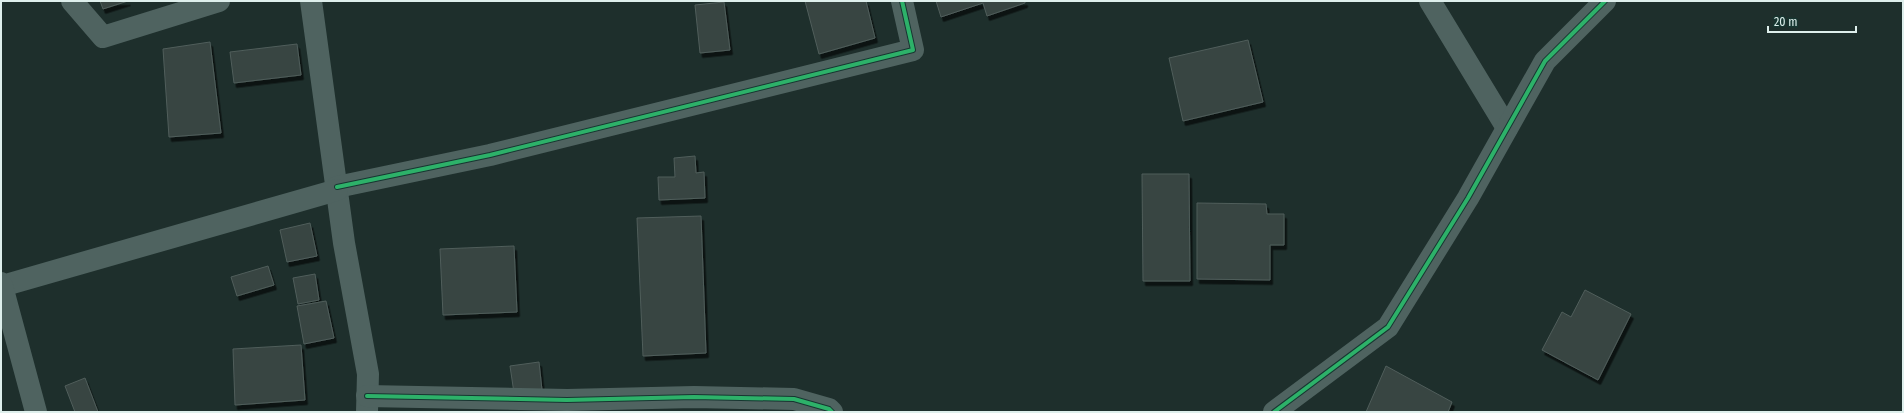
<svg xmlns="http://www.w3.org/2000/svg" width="1904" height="413" font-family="'Fira Sans Condensed',sans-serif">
  <defs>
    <filter id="shadow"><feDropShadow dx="2.5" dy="4.5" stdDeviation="0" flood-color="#0009"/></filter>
  </defs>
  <rect width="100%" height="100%" fill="#1e2f2c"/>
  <g fill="#374442" stroke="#505e5b" filter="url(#shadow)">
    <polygon points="100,1 128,1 103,9"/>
    <polygon points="805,1 866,1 875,38 819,54"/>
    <polygon points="936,1 1025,1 1025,3 987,16 983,3 941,17"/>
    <polygon points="724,2 730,50 700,53 695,5"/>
    <polygon points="1248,40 1263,102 1183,121 1169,58"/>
    <polygon points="210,42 221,133 169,137 163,49"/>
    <polygon points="297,44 301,75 234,83 230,52"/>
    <polygon points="695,156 696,173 704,172 705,198 659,200 658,177 675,177 674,158"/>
    <polygon points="1142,174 1189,174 1190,281 1143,281"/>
    <polygon points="1197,203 1266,204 1267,214 1284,214 1284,245 1270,245 1270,280 1197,279"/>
    <polygon points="701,216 706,353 643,356 637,218"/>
    <polygon points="310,223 317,256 287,262 280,230"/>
    <polygon points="514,246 517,312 443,315 440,249"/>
    <polygon points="268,266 274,285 237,296 231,277"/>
    <polygon points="315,274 319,300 298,304 293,278"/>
    <polygon points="1585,290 1631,314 1598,380 1542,350 1562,312 1571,317"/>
    <polygon points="326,301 334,338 304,344 297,306"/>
    <polygon points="301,345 305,400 235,405 233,349"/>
    <polygon points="539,362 542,390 514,393 510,366"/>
    <polygon points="1386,366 1452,402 1448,412 1366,412"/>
    <polygon points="85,378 98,412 75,412 65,386"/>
  </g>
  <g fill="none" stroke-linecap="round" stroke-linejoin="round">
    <g stroke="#4f6360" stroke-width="22">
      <polyline points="72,1 103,37 219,1"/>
      <polyline points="311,1 344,243 368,374 367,412"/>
      <polyline points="1430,1 1507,128"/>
      <polyline points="337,187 490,155 913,50 902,1"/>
      <polyline points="1,283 2,286 337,190"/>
      <polyline points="2,286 36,412"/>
      <polyline points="367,396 567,400 694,397 794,399 829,409 832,412"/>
      <polyline points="1274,412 1388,327 1468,198 1545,61 1605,1"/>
    </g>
    <g stroke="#173631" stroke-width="6">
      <g id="cycleway">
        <polyline points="337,187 490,155 913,50 902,1"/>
        <polyline points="367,396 567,400 694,397 794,399 829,409 832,412"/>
        <polyline points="1274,412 1388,327 1468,198 1545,61 1605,1"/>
      </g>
    </g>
    <use href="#cycleway" stroke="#2db169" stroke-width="4"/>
  </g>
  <rect width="1904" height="413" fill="none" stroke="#deefec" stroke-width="4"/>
  <path d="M1768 26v6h88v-6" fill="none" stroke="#deefec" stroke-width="2"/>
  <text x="1774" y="26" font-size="12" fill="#deefec" stroke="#173631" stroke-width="3" paint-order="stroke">20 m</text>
</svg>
